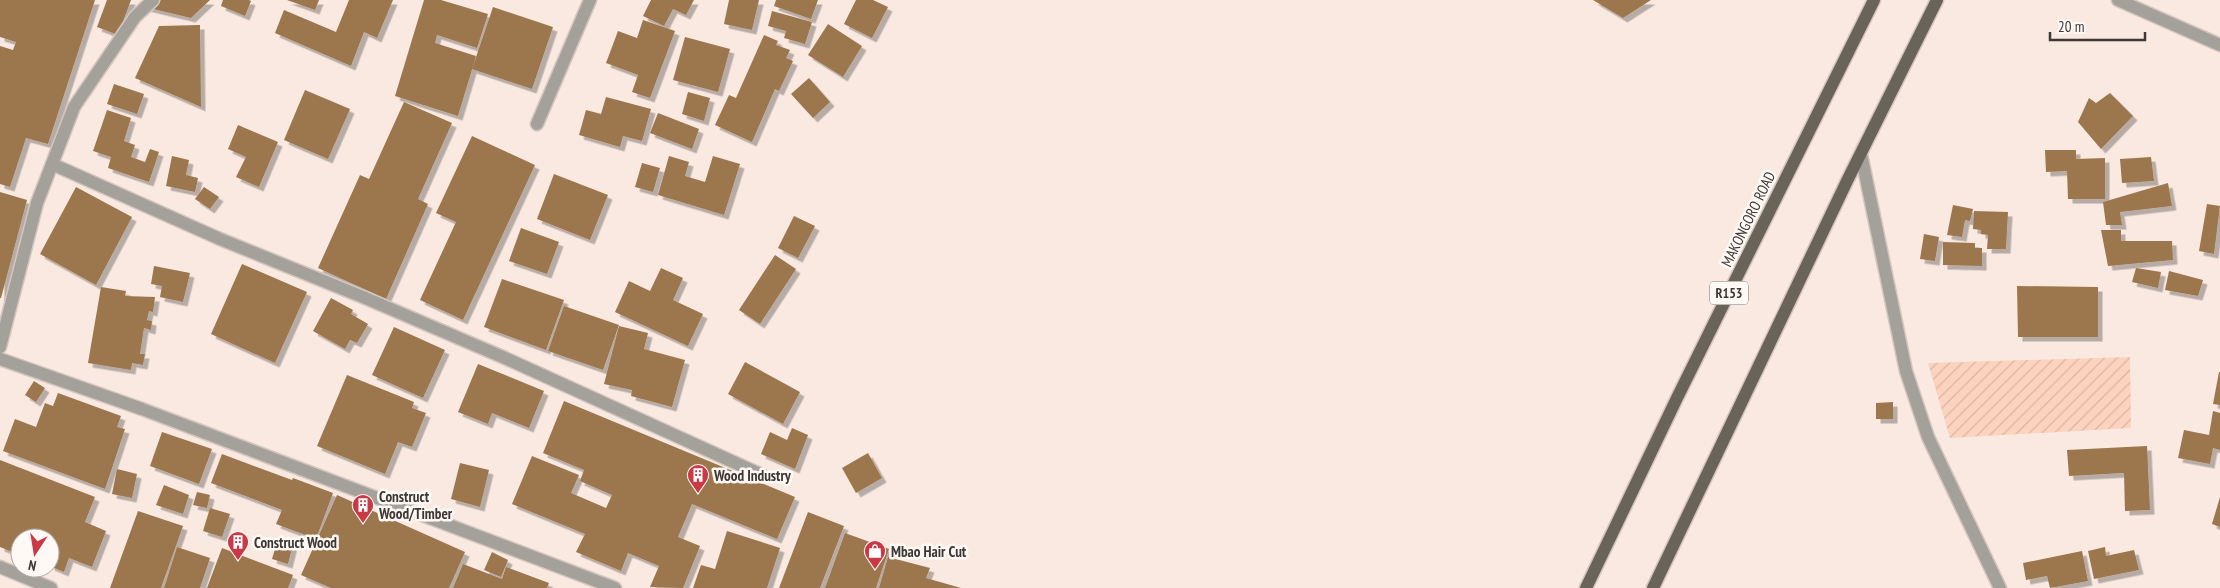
<svg xmlns="http://www.w3.org/2000/svg" width="2220" height="588" font-family="'PT Sans Narrow',sans-serif">
  <defs>
    <pattern id="garden-furrows" width="10" height="10" patternUnits="userSpaceOnUse" patternTransform="scale(1.25)"><rect width="10" height="10" fill="#fcd3be"/><path d="M-1 1l2-2M0 10L10 0M9 11l2-2" fill="none" stroke="#d9b6a4"/></pattern>
    <filter id="shadow"><feDropShadow dx="4.5" dy="4.5" stdDeviation="0" flood-color="#0004"/></filter>
  </defs>
  <rect width="100%" height="100%" fill="#f9e9e1"/>
  <polygon fill="url(#garden-furrows)" points="2130,357 2131,428 1950,438 1928,363"/>
  <g fill="#9c764d" filter="url(#shadow)">
    <polygon points="0,0 95,0 48,144 26,138 10,187 0,184 0,46 13,50 16,42 0,37"/>
    <polygon points="107,0 131,0 118,35 97,27"/>
    <polygon points="161,0 210,0 191,18 145,7"/>
    <polygon points="223,0 249,0 251,1 245,16 221,6"/>
    <polygon points="287,0 319,0 315,10"/>
    <polygon points="349,0 393,0 377,38 364,32 351,66 275,33 284,10 336,32"/>
    <polygon points="424,0 441,0 488,14 477,48 437,35 435,43 476,56 458,116 395,96"/>
    <polygon points="651,0 694,0 686,15 673,9 664,26 643,16"/>
    <polygon points="729,0 759,0 752,30 724,24"/>
    <polygon points="776,0 818,0 811,19 774,6"/>
    <polygon points="856,0 873,0 888,7 872,38 844,24"/>
    <polygon points="1593,0 1651,0 1623,18"/>
    <polygon points="493,7 553,27 532,89 472,69"/>
    <polygon points="772,11 812,22 805,44 784,38 786,31 768,26"/>
    <polygon points="643,20 675,31 650,98 632,92 638,75 606,63 618,31 637,38"/>
    <polygon points="828,24 862,46 843,77 808,55"/>
    <polygon points="200,25 201,107 135,78 159,26"/>
    <polygon points="764,35 778,41 776,45 790,50 786,58 793,61 779,91 775,89 752,142 715,125 729,95 736,98"/>
    <polygon points="685,37 730,49 718,92 673,80"/>
    <polygon points="809,78 830,102 813,118 791,94"/>
    <polygon points="114,84 144,94 137,114 107,104"/>
    <polygon points="305,90 350,109 328,159 284,140"/>
    <polygon points="688,92 710,98 704,121 682,114"/>
    <polygon points="2110,93 2133,116 2101,149 2078,122 2089,98 2096,103"/>
    <polygon points="606,97 651,109 642,141 623,136 620,147 579,135 586,110 601,114"/>
    <polygon points="404,102 452,123 418,199 428,204 386,299 318,268 360,175 369,179"/>
    <polygon points="107,110 131,118 124,141 135,145 131,157 145,162 150,149 159,152 149,182 108,168 111,157 93,151"/>
    <polygon points="658,113 699,129 692,149 650,133"/>
    <polygon points="238,125 278,142 259,187 236,177 246,157 228,149"/>
    <polygon points="472,136 535,165 463,320 420,300 456,222 436,213"/>
    <polygon points="2045,150 2076,150 2076,159 2105,158 2105,199 2068,199 2067,171 2046,172"/>
    <polygon points="172,156 189,160 186,175 198,178 195,192 166,186"/>
    <polygon points="669,156 689,162 685,176 705,182 713,156 740,164 724,215 658,195"/>
    <polygon points="2151,157 2154,181 2122,183 2120,159"/>
    <polygon points="642,163 660,168 653,192 635,187"/>
    <polygon points="554,174 608,195 590,240 537,219"/>
    <polygon points="2168,183 2172,206 2120,212 2122,225 2106,225 2103,202"/>
    <polygon points="76,187 132,217 96,285 40,254"/>
    <polygon points="204,187 219,197 210,209 195,199"/>
    <polygon points="0,192 27,200 1,298 0,298"/>
    <polygon points="2207,204 2220,206 2214,254 2199,251"/>
    <polygon points="1953,205 1973,209 1970,221 1965,220 1962,237 1947,235"/>
    <polygon points="1974,211 2008,212 2006,249 1987,249 1988,235 1981,234 1981,230 1973,229"/>
    <polygon points="794,216 815,226 798,258 778,248"/>
    <polygon points="521,228 559,242 547,274 509,261"/>
    <polygon points="2101,230 2121,230 2121,241 2172,241 2173,260 2108,266"/>
    <polygon points="1924,234 1939,237 1935,261 1920,259"/>
    <polygon points="1943,242 1975,243 1975,248 1982,248 1982,266 1943,265"/>
    <polygon points="775,255 796,269 760,324 739,310"/>
    <polygon points="242,264 307,292 275,363 211,334"/>
    <polygon points="154,266 190,273 183,302 160,297 162,286 151,284"/>
    <polygon points="661,268 683,278 673,300 703,314 688,346 615,312 629,281 650,291"/>
    <polygon points="2136,268 2161,272 2158,288 2132,282"/>
    <polygon points="2169,271 2203,280 2198,296 2165,290"/>
    <polygon points="502,279 564,300 546,350 484,327"/>
    <polygon points="2017,286 2098,287 2098,337 2018,337"/>
    <polygon points="101,287 126,291 125,296 155,297 153,312 149,311 147,320 152,321 151,330 144,328 140,354 145,354 143,365 132,363 131,370 88,363"/>
    <polygon points="331,298 353,310 351,314 368,324 357,343 350,340 345,349 313,331"/>
    <polygon points="564,306 619,325 603,370 548,351"/>
    <polygon points="619,326 648,333 644,349 685,360 672,407 631,396 632,390 604,384"/>
    <polygon points="394,327 445,350 423,398 372,375"/>
    <polygon points="745,362 800,392 783,424 728,394"/>
    <polygon points="478,364 544,391 529,428 492,413 488,424 458,412"/>
    <polygon points="2219,372 2220,372 2220,405 2213,404"/>
    <polygon points="347,375 414,402 412,408 426,413 412,447 398,442 385,474 317,446"/>
    <polygon points="34,381 45,388 36,402 25,395"/>
    <polygon points="58,393 121,416 117,427 125,429 105,489 3,451 15,419 36,427 45,403 53,406"/>
    <polygon points="564,401 795,497 777,539 692,504 678,537 700,546 683,588 650,587 659,566 628,553 621,571 576,552 585,534 512,504 532,456 579,475 571,493 606,508 612,495 580,481 584,470 543,453"/>
    <polygon points="1893,402 1893,419 1876,419 1876,403"/>
    <polygon points="2213,411 2220,413 2220,450 2213,448 2210,464 2178,458 2184,430 2209,435"/>
    <polygon points="792,428 808,435 795,469 761,454 770,432 787,440"/>
    <polygon points="162,432 212,449 199,484 150,466"/>
    <polygon points="2147,446 2150,510 2125,511 2124,473 2069,476 2067,450"/>
    <polygon points="868,453 882,478 856,493 842,468"/>
    <polygon points="222,454 292,480 293,478 333,493 316,539 276,524 282,510 211,483"/>
    <polygon points="0,460 95,497 85,522 106,531 92,567 69,558 64,572 50,566 50,538 20,538 20,555 0,547"/>
    <polygon points="460,463 489,470 480,507 451,499"/>
    <polygon points="117,469 137,474 132,498 112,494"/>
    <polygon points="164,485 189,495 183,514 156,505"/>
    <polygon points="197,492 210,495 207,508 193,505"/>
    <polygon points="337,495 465,552 449,588 331,588 301,575"/>
    <polygon points="2220,497 2220,527 2212,524"/>
    <polygon points="210,508 230,514 222,537 203,531"/>
    <polygon points="138,511 183,526 161,588 110,588"/>
    <polygon points="808,512 844,526 820,588 779,588"/>
    <polygon points="727,531 780,548 767,588 693,588 701,565 715,569"/>
    <polygon points="845,533 889,549 876,588 825,588"/>
    <polygon points="278,539 293,544 288,564 272,559"/>
    <polygon points="177,547 210,558 200,588 164,588"/>
    <polygon points="2105,547 2106,556 2134,550 2139,570 2094,579 2088,551"/>
    <polygon points="222,548 293,575 288,588 207,588"/>
    <polygon points="2082,551 2088,581 2050,588 2047,576 2026,580 2023,563"/>
    <polygon points="492,552 508,560 501,577 484,570"/>
    <polygon points="888,557 930,568 926,578 961,588 879,588"/>
    <polygon points="463,564 502,579 506,567 549,583 547,588 453,588"/>
  </g>
  <g fill="none" stroke-linecap="round" stroke-linejoin="round">
    <g stroke="#d4c6bf" stroke-width="15">
      <g id="lane">
        <polyline points="537,124 590,0"/>
        <polyline points="52,164 220,239 363,297 505,358 762,475"/>
        <polyline points="0,347 37,203 74,107 135,17 153,0"/>
        <polyline points="0,359 142,409 615,588"/>
        <polyline points="0,567 51,588"/>
      </g>
    </g>
    <g stroke="#d4c6bf" stroke-width="15">
      <g id="street">
        <polyline points="2118,0 2220,45"/>
        <polyline points="1861,154 1906,371 1928,437 2000,588"/>
      </g>
    </g>
    <g stroke="#d4c6bf" stroke-width="15">
      <g id="primary">
        <polyline points="1586,588 1677,398 1874,0"/>
        <polyline points="1653,588 1847,181 1937,0"/>
      </g>
    </g>
    <use href="#lane" stroke="#a4a19b" stroke-width="12"/>
    <use href="#street" stroke="#a4a19b" stroke-width="12"/>
    <use href="#primary" stroke="#696359" stroke-width="12"/>
  </g>
  <defs>
    <g id="building-pin" transform="scale(1.125)"><path d="M0 17L-7.5 6A9.5 9.5 0 1 1 7.5 6Z" fill="#c93946" stroke="#fff9f5"/><path d="M-4-6H4V6H1V3H-1V6H-4ZM-2.5-4.3h1.7v1.8h-1.7ZM.8-4.3h1.7v1.8H.8ZM-2.5-1h1.7V.8h-1.7ZM.8-1h1.7V.8H.8Z" fill="#fff"/></g>
    <g id="shop-pin" transform="scale(1.125)"><path d="M0 17L-7.5 6A9.5 9.5 0 1 1 7.5 6Z" fill="#c93946" stroke="#fff9f5"/><path d="M-5-2.5h2.3a2.7 3.5 0 0 1 5.4 0H5L5.5 6h-11ZM-1.5-2.5h3a1.5 2.3 0 0 0-3 0Z" fill="#fff"/></g>
  </defs>
  <g fill-rule="evenodd">
    <use href="#building-pin" x="698" y="475"/>
    <use href="#building-pin" x="363" y="505"/>
    <use href="#building-pin" x="238" y="542"/>
    <use href="#shop-pin" x="875" y="551"/>
  </g>
  <g text-anchor="middle" dominant-baseline="central" stroke-width="5" stroke-linejoin="round" paint-order="stroke">
    <rect fill="#fff9f5" stroke="#78726f" stroke-width="1" x="1710" y="281.5" width="38" height="23" rx="4"/>
    <g font-size="14" font-weight="bold" fill="#3e3835">
      <text x="1729" y="293">R153</text>
    </g>
    <g font-size="15" fill="#3e3835" stroke="#fff9f5">
      <text transform="translate(1748 219) rotate(-64)">MAKONGORO ROAD</text>
    </g>
    <g font-size="15" font-weight="bold" fill="#3e3835" stroke="#fff9f5" text-anchor="start">
      <text x="714" y="475">Wood Industry</text>
      <text x="379" y="496">Construct<tspan x="379" dy="17">Wood/Timber</tspan></text>
      <text x="254" y="542">Construct Wood</text>
      <text x="891" y="551">Mbao Hair Cut</text>
    </g>
  </g>
  <g transform="translate(35 553) rotate(192)"><circle r="24" fill="#fff9f5" stroke="#b2aca8"/>
  <path d="M0-4L9 19L0 12L-9 19Z" fill="#c93946"/>
  <text y="-8" font-size="14" font-weight="bold" text-anchor="middle" fill="#3e3835">N</text>
  </g>
  <path d="M2050 32v8h95v-8" fill="none" stroke="#3e3835" stroke-width="2.5"/>
  <text x="2058" y="32" font-size="15" fill="#3e3835" stroke="#fff9f5" stroke-width="4" paint-order="stroke">20 m</text>
</svg>
